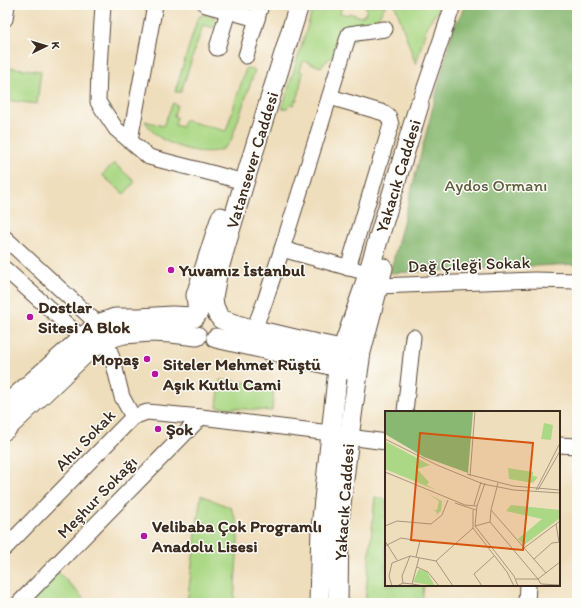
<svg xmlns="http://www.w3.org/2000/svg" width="582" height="608" font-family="Itim,sans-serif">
  <rect width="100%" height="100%" fill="#fdfcf7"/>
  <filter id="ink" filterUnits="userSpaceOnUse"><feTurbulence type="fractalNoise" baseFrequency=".025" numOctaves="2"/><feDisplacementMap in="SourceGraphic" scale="8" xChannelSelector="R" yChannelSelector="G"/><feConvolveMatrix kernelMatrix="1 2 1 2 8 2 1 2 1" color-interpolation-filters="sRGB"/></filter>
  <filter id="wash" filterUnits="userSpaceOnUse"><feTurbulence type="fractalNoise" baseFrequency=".012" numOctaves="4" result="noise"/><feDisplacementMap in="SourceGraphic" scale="16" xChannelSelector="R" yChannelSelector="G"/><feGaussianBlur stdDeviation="0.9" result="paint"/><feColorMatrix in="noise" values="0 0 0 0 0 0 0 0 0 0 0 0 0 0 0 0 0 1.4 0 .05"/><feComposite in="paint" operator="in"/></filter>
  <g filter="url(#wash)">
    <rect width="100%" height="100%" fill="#efdebc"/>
    <g fill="#abd885" stroke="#738152">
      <polygon points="314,5 342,5 340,13 348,15 349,13 362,17 363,15 365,15 367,8 365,7 366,5 386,5 379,16 372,26 324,63 321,67 303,61 300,71 303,73 300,85 301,86 297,100 295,100 294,105 291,104 287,108 282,109"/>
      <polygon points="395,5 440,5 437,12 427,25 416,65"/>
      <path d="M203,15C208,15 214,16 217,21L216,26C212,29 207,26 203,25L181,92H175L197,20L200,16Z"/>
      <polygon points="5,67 41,71 37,104 5,100"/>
      <path d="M246,68L255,70L231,141C228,144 226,147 222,149C208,156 181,149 168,142C158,138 150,130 145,121L163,126L173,103L177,105L174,116L177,117L175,125L182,127L184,120L226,131Z"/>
      <polygon points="114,163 135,182 124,194 102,175"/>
      <polygon points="220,380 274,385 272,411 217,407"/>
      <polygon points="201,495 231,508 237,522 238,539 234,603 187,603"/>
      <polygon points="375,497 386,499 386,585 424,585 422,603 365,603"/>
      <polygon points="58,572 88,603 32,603"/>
    </g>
    <polygon fill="#88b872" stroke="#627148" points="465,5 577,5 577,264 390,273 452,33"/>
  </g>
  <g filter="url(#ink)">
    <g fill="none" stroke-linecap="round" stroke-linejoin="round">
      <g stroke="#564536" stroke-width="17">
        <g id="minor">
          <polyline points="103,5 99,68 98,102 116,129 149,157 215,174 233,179"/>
          <polyline points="206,5 257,19"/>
          <polyline points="5,19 7,5"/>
          <polyline points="217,48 230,5"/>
          <polyline points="246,56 261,5"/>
          <polyline points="330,97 384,113 389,117 391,125 348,268"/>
          <polyline points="419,105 453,5"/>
          <polyline points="130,140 155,5"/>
          <polyline points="5,238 98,324"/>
          <polyline points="5,269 82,338"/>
          <polyline points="357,270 282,249 349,34 385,29"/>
          <polyline points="368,289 378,286 534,280 577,281"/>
          <polyline points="254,329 265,301 282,249"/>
          <polyline points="405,412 413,337"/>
          <polyline points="133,417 147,412 201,417"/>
          <polyline points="559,445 577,446"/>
          <polyline points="5,548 133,417 122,397 113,361 106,339"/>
          <polyline points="19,603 201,417 330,433 349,437 386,442"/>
          <polyline points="527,603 528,585"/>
        </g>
      </g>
      <g stroke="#564536" stroke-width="21">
        <g id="major">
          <polyline points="198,313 196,295 221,217"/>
          <polyline points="218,315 214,306 213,297 217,275 244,183 299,5"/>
          <path d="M221,319C239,327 259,331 278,335C303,341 328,347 354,351"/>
          <polyline points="216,338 295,356 349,370"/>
          <polyline points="5,406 98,324 115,318 139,318 172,316 195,317"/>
          <polyline points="5,430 89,350 106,339 124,334 151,332 171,333 197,336"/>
          <polyline points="319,603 321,528 339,359 363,290 419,105"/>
          <polyline points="338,603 339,522 349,437 361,352 383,268"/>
        </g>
      </g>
      <use href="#minor" stroke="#fff" stroke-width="15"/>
      <use href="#major" stroke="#fff" stroke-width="19"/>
    </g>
  </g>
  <g fill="#b5179e" stroke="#fdfcf7" stroke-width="1.5">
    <circle cx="171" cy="270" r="4"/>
    <circle cx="30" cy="317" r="4"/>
    <circle cx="147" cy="359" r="4"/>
    <circle cx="155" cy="374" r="4"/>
    <circle cx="158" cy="429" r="4"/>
    <circle cx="144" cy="536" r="4"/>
  </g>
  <g text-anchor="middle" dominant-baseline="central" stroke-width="3" stroke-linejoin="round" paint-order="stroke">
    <g font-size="17" fill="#3b2a1e" stroke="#fdfcf7">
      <text transform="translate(252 160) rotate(-73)">Vatansever Caddesi</text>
      <text transform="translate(398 176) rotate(-73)">Yakacık Caddesi</text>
      <text transform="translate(469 264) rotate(-2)">Dağ Çileği Sokak</text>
      <text transform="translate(85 440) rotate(-46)">Ahu Sokak</text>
      <text transform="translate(97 497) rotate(-46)">Meşhur Sokağı</text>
      <text transform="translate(344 502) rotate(-86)">Yakacık Caddesi</text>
    </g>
    <g font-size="17" fill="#5d5e3d" stroke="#fdfcf7">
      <text x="496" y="185">Aydos Ormanı</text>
    </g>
    <g font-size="17" font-weight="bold" fill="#3b2a1e" stroke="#fdfcf7" text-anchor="start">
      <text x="179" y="270">Yuvamız İstanbul</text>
      <text x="38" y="307">Dostlar<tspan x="38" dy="20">Sitesi A Blok</tspan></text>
      <text x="139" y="359" text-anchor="end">Mopaş</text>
      <text x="163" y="364">Siteler Mehmet Rüştü<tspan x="163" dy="20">Aşık Kutlu Cami</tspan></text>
      <text x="166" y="429">Şok</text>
      <text x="152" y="526">Velibaba Çok Programlı<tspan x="152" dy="20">Anadolu Lisesi</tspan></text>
    </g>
  </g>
  <g transform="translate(385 411)">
    <rect width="175" height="175" fill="#efdebc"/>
    <path d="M159,12L168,14L166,29L156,28ZM0,30L45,54L32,58L44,71L42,74L51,79L0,58ZM123,57L148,61V65L153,66L148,72L124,68ZM43,83L57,90L56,100L51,104L52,101L48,99H52L54,90ZM126,94L175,99V107L139,134L133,128L157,108L121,100ZM34,158L42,161L50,175L28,171Z" fill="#abd885"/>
    <path d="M0,0H88L83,62L39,46L0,23Z" fill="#88b872"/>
    <path fill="none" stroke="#a7967d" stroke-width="1" d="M0,28L52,54M52,54L98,73L129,79L175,82M0,61L80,94L92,95M82,63L128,75L175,79M85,65L90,0M100,72L92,95L90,115L129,165L133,175M113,72L106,99L161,162M151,79L175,32M153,79L175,40M70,92L91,99M89,94L96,71M88,99V117L122,161L129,175M105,111L106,99M171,113L174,131M0,115L12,110L46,113L57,104L63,89M90,115L105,111L153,168L175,151M0,130L12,149M0,135L16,127L35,130L31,146M139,137L175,110M34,147L27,173L39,175M149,148L167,132L175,131M51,150L68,175M32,156L43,161L54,175M131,168H153L156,173L175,174M18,172L17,165L25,145M7,175L4,165L7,152L25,145L51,150L88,117M12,175L18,172L27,173M97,175L89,163L109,145"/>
    <path fill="#d7540e" fill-opacity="0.15" stroke="#d7540e" stroke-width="2" d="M35,22L148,32L138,139L26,129Z"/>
    <rect width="175" height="175" fill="none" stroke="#3b2a1e" stroke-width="2"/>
  </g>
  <rect width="582" height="608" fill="none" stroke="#fdfcf7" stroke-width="20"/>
  <g transform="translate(46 46) rotate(85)" stroke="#fdfcf7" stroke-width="3" paint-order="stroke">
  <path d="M0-3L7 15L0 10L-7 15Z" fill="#3b2a1e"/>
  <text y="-6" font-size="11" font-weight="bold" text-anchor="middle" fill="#3b2a1e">K</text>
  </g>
</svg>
